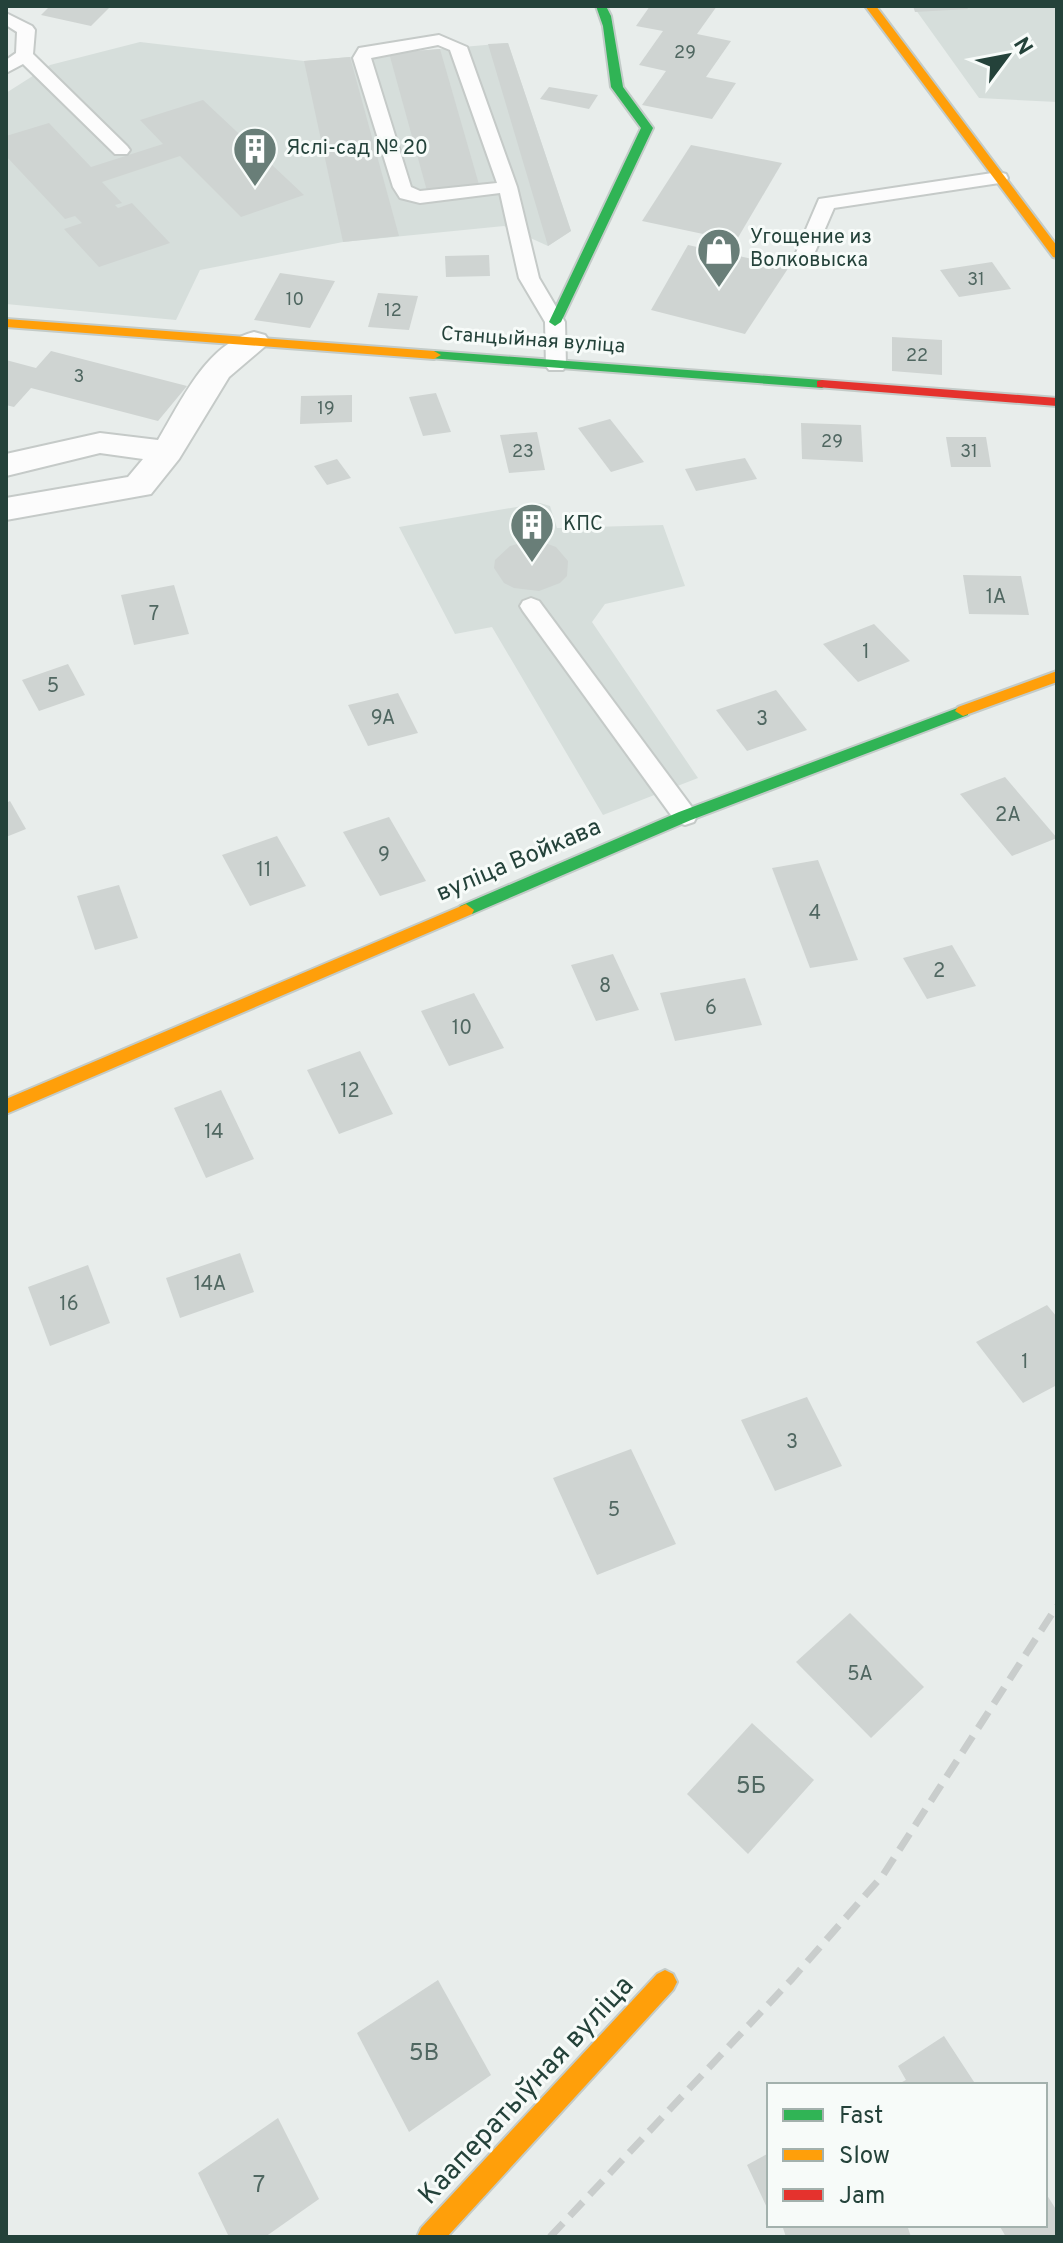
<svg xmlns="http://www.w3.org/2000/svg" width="1063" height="2243" font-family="Overpass,sans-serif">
  <rect width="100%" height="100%" fill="#e8edeb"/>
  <g fill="#d6dedb">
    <polygon points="913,6 1057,6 1057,102 979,98"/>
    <polygon points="140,42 304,61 508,43 571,231 548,246 504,226 343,242 200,270 176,320 6,304 6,93 50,65"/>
    <polygon points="540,503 550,506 557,528 663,525 685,586 605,604 592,622 698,778 603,815 492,627 455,634 399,527"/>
  </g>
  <g fill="#cfd4d2">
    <polygon points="50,6 111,6 91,26 41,15"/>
    <polygon points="650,6 717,6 697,34 731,41 706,77 736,83 712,119 642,105 666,71 639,65 663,31 636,26"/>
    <polygon points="913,6 966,6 968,9 915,12"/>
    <polygon points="508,43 571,231 548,246 488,44"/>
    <polygon points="440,49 480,188 427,191 389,53"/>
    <polygon points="350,57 399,236 343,242 304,61"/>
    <polygon points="549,87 598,95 589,109 540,99"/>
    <polygon points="203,100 304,195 241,217 180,156 102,182 122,203 115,205 118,208 132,203 170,243 99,267 64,229 82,223 75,216 65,219 6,156 6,136 49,123 91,167 163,144 140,120"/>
    <polygon points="691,145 782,163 736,241 642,221"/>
    <polygon points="688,245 789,267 745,334 651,310"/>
    <polygon points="489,255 490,276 446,277 445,256"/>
    <polygon points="992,262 1011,289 959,297 940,270"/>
    <polygon points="280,273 335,281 310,328 254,320"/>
    <polygon points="378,293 418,296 409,330 368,327"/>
    <polygon points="892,337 942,340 942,375 892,371"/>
    <polygon points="51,351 187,386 158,421 31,388 14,407 6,405 6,360 36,368"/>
    <polygon points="436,393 451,432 423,436 409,397"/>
    <polygon points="352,395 352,422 300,424 301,396"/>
    <polygon points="610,419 644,462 611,472 578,428"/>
    <polygon points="801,423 861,425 863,462 802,459"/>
    <polygon points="537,432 545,470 509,473 500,435"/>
    <polygon points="946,437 986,437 991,467 951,467"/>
    <polygon points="745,458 757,479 696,491 685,469"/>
    <polygon points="337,459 351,478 327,485 314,466"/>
    <polygon points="521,543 545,543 556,547 568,561 567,576 560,583 539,591 514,588 504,583 494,568 495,560 510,546"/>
    <polygon points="963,575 1021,576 1029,615 969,614"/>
    <polygon points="174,585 189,634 134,645 121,595"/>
    <polygon points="874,624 910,661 858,682 823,644"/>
    <polygon points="68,664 85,695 39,711 22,680"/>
    <polygon points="776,690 807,730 747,751 716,710"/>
    <polygon points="398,693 418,733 368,746 348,705"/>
    <polygon points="1005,777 1057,838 1012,856 960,794"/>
    <polygon points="10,801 26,829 6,837 6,803"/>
    <polygon points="389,817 426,881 380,896 343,832"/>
    <polygon points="277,836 306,886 250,906 222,855"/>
    <polygon points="818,860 858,960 810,968 772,868"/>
    <polygon points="119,885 138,938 95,950 77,896"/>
    <polygon points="952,945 976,986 927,999 903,958"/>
    <polygon points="613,954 639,1010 596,1021 571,965"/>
    <polygon points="745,978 762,1025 675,1041 660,993"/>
    <polygon points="474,993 504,1048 449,1066 421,1011"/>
    <polygon points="360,1051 393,1114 339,1134 307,1070"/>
    <polygon points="221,1090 254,1159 206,1178 174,1108"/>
    <polygon points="240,1253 254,1292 180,1318 166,1278"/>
    <polygon points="88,1265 110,1323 50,1346 28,1287"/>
    <polygon points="1047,1305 1057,1317 1057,1385 1023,1403 976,1342"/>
    <polygon points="807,1397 842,1466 775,1491 741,1420"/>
    <polygon points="631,1449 676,1544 597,1575 553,1478"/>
    <polygon points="850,1613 924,1687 871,1738 796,1662"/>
    <polygon points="752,1723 814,1780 748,1854 687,1794"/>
    <polygon points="438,1980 491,2075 409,2132 357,2033"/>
    <polygon points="944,2036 976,2085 896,2085 906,2080 898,2066"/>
    <polygon points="278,2118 319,2199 265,2237 229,2237 198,2173"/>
    <polygon points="769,2153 769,2212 747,2165"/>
    <polygon points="1045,2192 1057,2211 1057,2237 1006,2237 999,2225 1045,2225"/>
    <polygon points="782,2225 907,2225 911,2237 786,2237"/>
  </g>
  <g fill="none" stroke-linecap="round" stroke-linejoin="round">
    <g stroke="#c5cac8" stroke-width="4">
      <g id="lane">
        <polygon points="6,13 32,26 35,30 33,54 127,146 130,150 127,154 115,154 23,64 6,73 6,60 16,53 17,32 6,25"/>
        <path d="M439,35L467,47L517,187L539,278L565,322L566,366L563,370H549L546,366L545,322L519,278L500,193L420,203L400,198L393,187L353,58L359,48ZM438,45L450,50L497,183L420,191L411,187L371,58Z"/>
        <polygon points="999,172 1006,174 1008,178 1006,182 834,208 812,259 805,261 795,255 819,199"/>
        <polygon points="531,598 539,601 694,810 697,816 694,822 685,825 676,822 523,611 520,606 523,601"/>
      </g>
    </g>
    <g stroke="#c5cac8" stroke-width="4">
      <path id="street" d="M254,332L265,335L270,342L229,377L179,459L151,494L6,520V498L128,477L143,459L100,453L6,476V454L100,433L158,440C181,402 206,344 254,332Z"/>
    </g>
    <g stroke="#c3cbc8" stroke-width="4">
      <g id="fast">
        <polygon points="596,6 606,6 611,16 623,87 653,128 561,322 555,326 549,322 641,128 611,87 603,26"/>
        <polygon points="434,351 822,380 829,384 822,388 429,358 427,355"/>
        <polygon points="963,706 968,707 968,715 691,820 472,914 460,914 458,910 460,906 679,812"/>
      </g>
    </g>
    <g stroke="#c3cbc8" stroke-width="4">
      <g id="slow">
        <polygon points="865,6 876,6 1057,246 1057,258 1053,257"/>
        <polygon points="6,319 434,351 441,355 434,359 6,327"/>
        <polygon points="1057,671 1057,682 963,716 955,711 958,707"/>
        <polygon points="466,904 474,910 472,914 6,1114 6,1099"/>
        <polygon points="665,1970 673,1974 677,1982 673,1990 447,2237 417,2237 421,2228 657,1974"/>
      </g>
    </g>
    <g stroke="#c3cbc8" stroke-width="4">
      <polygon id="jam" points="822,380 1057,398 1057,406 817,387 817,381"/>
    </g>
    <use href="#lane" fill="#fcfcfc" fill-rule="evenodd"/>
    <use href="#street" fill="#fcfcfc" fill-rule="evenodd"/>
    <use href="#fast" fill="#30b455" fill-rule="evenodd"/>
    <use href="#slow" fill="#ff9f0a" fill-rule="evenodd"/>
    <use href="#jam" fill="#e5322d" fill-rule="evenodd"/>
    <polyline stroke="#c9cdcc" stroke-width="7" stroke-dasharray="19 10" stroke-linecap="butt" points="550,2237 792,1979 883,1875 1057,1606"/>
  </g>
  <defs>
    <g id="building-pin" transform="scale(2.3)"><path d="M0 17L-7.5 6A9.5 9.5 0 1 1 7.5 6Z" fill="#697e78" stroke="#f7fbf9"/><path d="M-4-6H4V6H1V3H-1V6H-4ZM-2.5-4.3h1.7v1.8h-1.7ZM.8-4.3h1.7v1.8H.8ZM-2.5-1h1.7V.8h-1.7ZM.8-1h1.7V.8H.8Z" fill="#fff"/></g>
    <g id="shop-pin" transform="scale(2.3)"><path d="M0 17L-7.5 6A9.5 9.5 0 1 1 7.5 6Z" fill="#697e78" stroke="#f7fbf9"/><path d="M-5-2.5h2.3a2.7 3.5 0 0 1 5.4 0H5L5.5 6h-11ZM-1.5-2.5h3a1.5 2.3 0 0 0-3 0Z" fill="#fff"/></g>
  </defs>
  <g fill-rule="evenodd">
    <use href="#building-pin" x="255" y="149"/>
    <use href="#shop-pin" x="719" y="250"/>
    <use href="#building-pin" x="532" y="525"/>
  </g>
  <g text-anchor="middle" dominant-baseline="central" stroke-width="6" stroke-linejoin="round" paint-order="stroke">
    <g font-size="18" fill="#506761">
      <text x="685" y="53">29</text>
      <text x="976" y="280">31</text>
      <text x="295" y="300">10</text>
      <text x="393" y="311">12</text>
      <text x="917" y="356">22</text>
      <text x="79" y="377">3</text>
      <text x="326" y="409">19</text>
      <text x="832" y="442">29</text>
      <text x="523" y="452">23</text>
      <text x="969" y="452">31</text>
    </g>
    <g font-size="20" fill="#24423a" stroke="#f7fbf9" text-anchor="start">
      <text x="286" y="149">Яслі-сад № 20</text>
      <text x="750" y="238">Угощение из<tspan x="750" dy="23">Волковыска</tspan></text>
      <text x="563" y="525">КПС</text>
    </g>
    <g font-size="20" fill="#24423a" stroke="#f7fbf9">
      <text transform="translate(533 341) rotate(4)">Станцыйная вуліца</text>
    </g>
    <g font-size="20" fill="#506761">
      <text x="996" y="598">1А</text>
      <text x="154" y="615">7</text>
      <text x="866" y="653">1</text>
      <text x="53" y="687">5</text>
      <text x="383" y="719">9А</text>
      <text x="762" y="720">3</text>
      <text x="1008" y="816">2А</text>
      <text x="384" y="856">9</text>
      <text x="264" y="871">11</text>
      <text x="815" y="914">4</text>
      <text x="939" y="972">2</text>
      <text x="605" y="987">8</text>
      <text x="711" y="1009">6</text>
      <text x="462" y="1029">10</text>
      <text x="350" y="1092">12</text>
      <text x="214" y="1133">14</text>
      <text x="210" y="1285">14А</text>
      <text x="69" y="1305">16</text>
      <text x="1025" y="1363">1</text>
      <text x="792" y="1443">3</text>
      <text x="614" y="1511">5</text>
      <text x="860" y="1675">5А</text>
    </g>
    <g font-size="24" fill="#24423a" stroke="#f7fbf9">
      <text transform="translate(519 861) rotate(-23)">вуліца Войкава</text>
    </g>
    <g font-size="24" fill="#506761">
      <text x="751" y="1787">5Б</text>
      <text x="424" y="2054">5В</text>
      <text x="259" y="2186">7</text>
    </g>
    <g font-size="28" fill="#24423a" stroke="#f7fbf9">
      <text transform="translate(527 2091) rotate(-47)">Кааператыўная вуліца</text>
    </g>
  </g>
  <rect width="1063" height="2243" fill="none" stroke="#24423a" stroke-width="16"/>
  <rect x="767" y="2083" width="280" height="144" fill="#f7fbf9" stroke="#a3b1ad" stroke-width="2"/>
  <rect x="783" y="2109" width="40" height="12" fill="#30b455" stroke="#a3b1ad" stroke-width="2"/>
  <text x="839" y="2123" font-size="24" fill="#24423a">Fast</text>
  <rect x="783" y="2149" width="40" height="12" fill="#ff9f0a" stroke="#a3b1ad" stroke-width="2"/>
  <text x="839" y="2163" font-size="24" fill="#24423a">Slow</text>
  <rect x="783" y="2189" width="40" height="12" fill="#e5322d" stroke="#a3b1ad" stroke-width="2"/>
  <text x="839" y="2203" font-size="24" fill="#24423a">Jam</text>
  <g transform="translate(1007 56) rotate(58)" stroke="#f7fbf9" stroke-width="6" paint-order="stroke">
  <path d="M0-6L14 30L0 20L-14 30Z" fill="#24423a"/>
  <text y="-12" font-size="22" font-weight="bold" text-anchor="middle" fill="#24423a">N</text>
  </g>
</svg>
